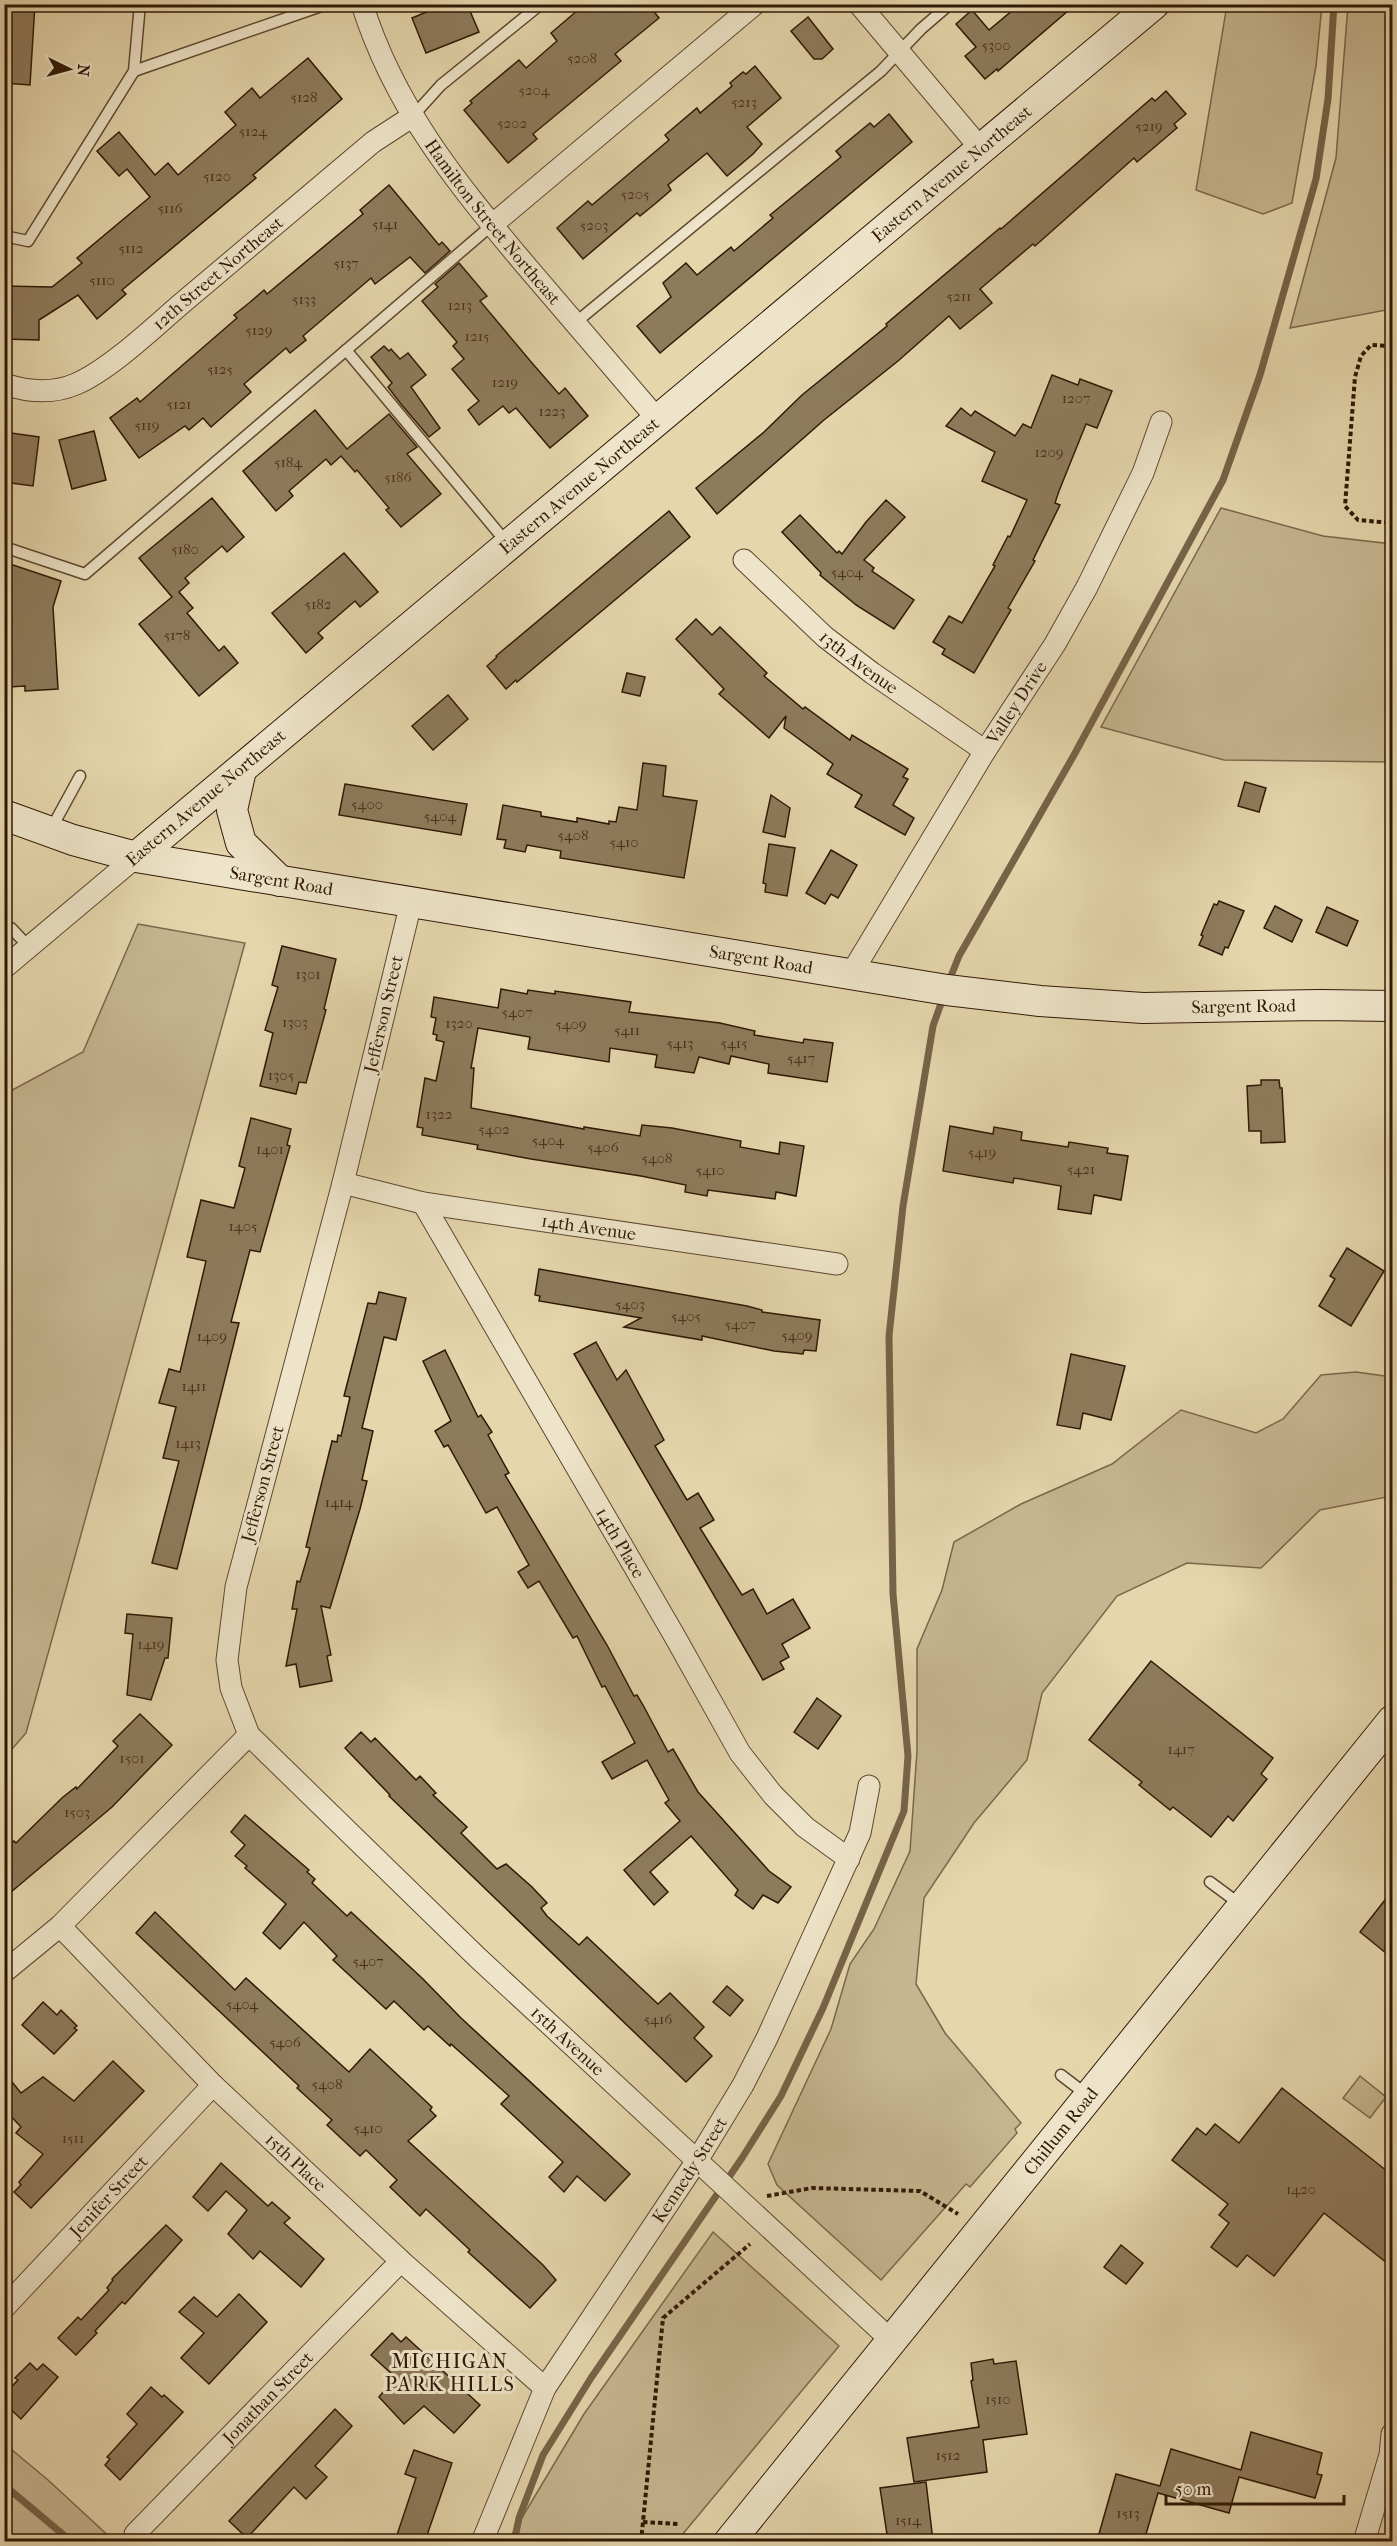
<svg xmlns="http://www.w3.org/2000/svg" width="1397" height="2546" font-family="'IM FELL French Canon',serif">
  <rect width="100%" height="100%" fill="#e5d6ac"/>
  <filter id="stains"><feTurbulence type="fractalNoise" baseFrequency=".00333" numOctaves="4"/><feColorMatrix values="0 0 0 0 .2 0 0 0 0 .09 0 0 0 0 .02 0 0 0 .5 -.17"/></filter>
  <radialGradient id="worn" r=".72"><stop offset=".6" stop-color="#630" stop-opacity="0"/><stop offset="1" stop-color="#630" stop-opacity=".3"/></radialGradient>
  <g fill="#c6b690" stroke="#7b674b" stroke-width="1.5">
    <polygon points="1227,5 1322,5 1316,66 1292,203 1263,214 1196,190"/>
    <polygon points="1348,5 1392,5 1392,309 1290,328 1336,158"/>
    <polygon points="1221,508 1323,536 1392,544 1392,762 1224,760 1101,727"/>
    <polygon points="138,924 245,943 26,1733 5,1757 5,1094 83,1052"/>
    <polygon points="1356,1372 1392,1377 1392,1496 1320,1510 1261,1568 1187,1563 1117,1596 1042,1693 1027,1760 974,1823 924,1898 916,1984 945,2033 1021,2123 1015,2129 1017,2133 970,2187 966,2184 881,2280 777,2185 768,2164 831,2029 850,1964 874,1929 910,1851 917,1751 917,1649 942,1590 954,1542 1021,1504 1112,1464 1181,1410 1256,1433 1283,1419 1321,1375"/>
    <polygon points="1360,2076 1386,2097 1370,2118 1343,2098"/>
    <polygon points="713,2232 839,2346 677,2541 508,2541 584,2414"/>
    <polygon points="5,2444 48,2480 114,2541 5,2541"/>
  </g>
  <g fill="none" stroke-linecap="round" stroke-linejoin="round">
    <g stroke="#776348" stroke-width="7">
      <polyline points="949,981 959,956 1074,755 1223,480 1260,375 1316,179 1328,99 1334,4"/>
      <polyline points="4,2485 72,2542"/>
      <polyline points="514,2542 519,2518 543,2455 591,2378 742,2158 781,2096 823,2008 904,1811 908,1756 893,1594 889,1336 903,1206 933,1026 943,998"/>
    </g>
  </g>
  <g fill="#8e7b5c" stroke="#301806" stroke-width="1.5">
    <polygon points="4,4 35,4 30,85 4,83"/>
    <polygon points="446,4 467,4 479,32 426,53 412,18"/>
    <polygon points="585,4 648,4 659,18 615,54 621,61 533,134 537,139 508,163 464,110 472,103 470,101 519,60 526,68 557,41 551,33"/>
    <polygon points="1020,4 1076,4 998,71 997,69 985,79 965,56 976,47 956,24 972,10 989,30"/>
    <polygon points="808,17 833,49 822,59 814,59 791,31"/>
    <polygon points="308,58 342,99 253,175 256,178 122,290 126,294 97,319 78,295 39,320 39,340 4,339 4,286 52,287 82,263 77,258 150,197 127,169 119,176 97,151 119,132 155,175 168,163 178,175 236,125 225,112 252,88 260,98"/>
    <polygon points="755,66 781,98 747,127 762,144 753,154 727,176 707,153 668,185 671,190 656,203 640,216 637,213 583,259 557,228 588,201 592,205 669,140 665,135 697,108 700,113 732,86 730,83 743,72 746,74"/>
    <polygon points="1166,91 1186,114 1174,124 1177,128 1137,162 1134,158 1035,246 1033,244 980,289 992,303 960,329 949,316 898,361 824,420 717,514 696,488 764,432 802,395 887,326 886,324 1000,228 1001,229 1152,98 1155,101"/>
    <polygon points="889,114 912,142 660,353 637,326 671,297 663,283 686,263 697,275 731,247 734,251 773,218 770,215 841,157 836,151 870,123 874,127"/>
    <polygon points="389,185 439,245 442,242 450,251 425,273 410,257 375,284 371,278 303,336 306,340 290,353 286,348 244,384 251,392 211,427 203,418 189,430 185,426 139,458 110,418 137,398 140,402 237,318 234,315 249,303 264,290 267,294 363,214 360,210"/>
    <polygon points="459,263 487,296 480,301 532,363 559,394 565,388 588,416 550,448 516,408 509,413 503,406 479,425 468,410 479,401 452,369 464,359 453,346 457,342 422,301 438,287 435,284"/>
    <polygon points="384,346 389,351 391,349 400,359 408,353 426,375 411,387 440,428 429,437 401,404 388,387 392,383 371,357"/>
    <polygon points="1052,375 1078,385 1080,379 1112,391 1097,428 1086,424 1059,491 1055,503 1060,505 1033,560 1035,561 1008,608 1011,610 974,673 942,654 945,649 933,642 949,616 962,623 995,566 993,565 1008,536 1010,537 1027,500 982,481 995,452 946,426 961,408 971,416 975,411 1015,436 1023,424 1031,428"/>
    <polygon points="315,410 347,449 389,414 417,447 407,454 441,494 401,527 386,510 389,508 357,470 355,472 341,456 331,465 326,459 289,491 293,496 276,511 243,471"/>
    <polygon points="94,431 106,480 72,489 59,440"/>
    <polygon points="4,432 39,437 33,486 4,482"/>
    <polygon points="212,498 244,537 227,552 222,546 185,578 189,583 179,592 193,608 187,613 219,651 224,646 238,663 199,696 139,624 172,597 139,558"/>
    <polygon points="886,500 905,517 864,560 874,568 872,571 914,600 894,629 856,605 820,575 821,573 782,532 800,515 837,553 839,551 842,554 866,522"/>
    <polygon points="669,511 690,537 517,682 516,680 506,689 487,666 497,657 496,656"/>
    <polygon points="344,553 378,592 360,607 355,601 318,633 323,638 306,653 272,613"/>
    <polygon points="4,562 61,581 53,607 58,689 25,691 25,686 9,687 8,681 4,682"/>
    <polygon points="696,619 712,635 720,627 767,673 764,676 803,709 805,707 850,740 852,735 908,769 903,777 908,779 893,805 914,818 905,835 855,807 862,795 827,774 833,764 784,728 786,716 769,738 719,694 724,689 676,639"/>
    <polygon points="627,673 645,677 640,696 622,692"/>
    <polygon points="448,695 468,719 433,750 412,726"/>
    <polygon points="643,763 666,766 663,796 697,801 684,878 560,858 561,851 527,845 525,852 504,848 506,840 497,839 503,805 541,812 541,816 577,822 577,818 609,824 609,821 616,822 619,807 637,810"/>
    <polygon points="1245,782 1266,788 1259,812 1238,806"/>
    <polygon points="345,784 467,804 461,835 339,815"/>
    <polygon points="771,795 790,808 785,837 763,832"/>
    <polygon points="769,844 795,848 787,896 765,892 766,884 763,883"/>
    <polygon points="831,850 857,865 838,898 831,894 825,904 806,893"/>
    <polygon points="1219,901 1244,911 1228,948 1225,947 1222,955 1199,945 1203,936 1201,935 1214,904 1217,905"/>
    <polygon points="1275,906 1302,920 1292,942 1264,928"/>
    <polygon points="1327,907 1358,921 1347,946 1316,932"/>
    <polygon points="282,946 336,959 324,1009 326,1010 306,1083 299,1082 296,1094 260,1086 273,1033 265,1030 278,987 272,985"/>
    <polygon points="501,989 527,994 528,990 555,994 555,991 631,1002 629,1012 720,1023 755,1031 754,1035 803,1043 804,1039 833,1043 827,1082 768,1073 769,1064 731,1056 729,1064 699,1057 694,1073 655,1067 657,1055 610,1048 609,1062 528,1049 530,1037 478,1028 471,1068 474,1068 471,1108 584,1129 584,1127 640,1136 642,1125 672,1128 741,1141 740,1147 779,1154 780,1142 804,1146 796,1196 776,1192 775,1199 708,1190 707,1196 685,1192 686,1185 641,1176 531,1159 477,1149 478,1145 422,1135 423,1128 417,1127 425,1078 436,1081 444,1042 436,1040 437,1035 433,1034 436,1018 431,1017 434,997 498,1008"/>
    <polygon points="1261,1080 1279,1080 1280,1088 1282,1088 1285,1142 1261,1143 1261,1131 1249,1131 1247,1086 1261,1085"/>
    <polygon points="251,1118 291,1129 287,1145 290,1146 260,1252 250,1250 231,1322 239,1323 177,1569 152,1563 179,1461 163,1458 176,1407 159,1403 169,1369 180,1372 206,1261 187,1257 201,1200 234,1208 245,1168 239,1166"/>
    <polygon points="950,1126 993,1134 994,1127 1022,1132 1021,1140 1068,1147 1069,1142 1108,1148 1107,1153 1128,1156 1121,1200 1094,1195 1091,1214 1058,1209 1061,1186 1014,1178 1013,1183 943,1171"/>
    <polygon points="1347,1248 1384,1271 1351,1326 1319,1306 1335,1279 1330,1276"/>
    <polygon points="539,1269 747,1306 762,1310 762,1312 820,1320 816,1351 804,1350 803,1354 774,1351 702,1336 702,1340 624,1327 641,1318 539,1301 540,1296 535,1295"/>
    <polygon points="379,1292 406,1298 396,1340 384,1337 362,1428 373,1431 362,1480 367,1481 360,1509 330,1608 321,1606 331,1655 327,1656 332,1681 300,1687 296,1664 286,1666 297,1609 292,1609 297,1581 300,1582 310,1548 306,1547 332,1441 337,1442 338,1435 341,1436 350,1397 344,1396 368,1303 376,1304"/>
    <polygon points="596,1342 617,1380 626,1370 664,1440 655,1446 687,1500 698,1493 714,1520 700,1528 742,1595 753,1589 767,1614 793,1599 810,1628 782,1644 789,1657 780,1662 784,1669 763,1680 574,1354"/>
    <polygon points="445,1350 478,1417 481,1415 492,1432 488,1435 509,1473 505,1475 607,1645 634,1696 637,1695 643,1705 668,1752 673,1749 698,1792 769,1871 791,1887 778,1903 763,1895 753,1909 735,1895 738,1890 691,1836 650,1872 668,1892 654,1905 624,1870 680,1821 665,1803 669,1800 647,1760 612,1779 602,1762 635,1743 605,1686 602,1687 577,1636 573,1638 539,1581 528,1588 518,1572 529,1565 497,1507 486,1513 448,1445 444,1447 435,1431 451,1421 423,1361"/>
    <polygon points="1071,1354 1125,1366 1111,1420 1083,1413 1080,1429 1057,1425"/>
    <polygon points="127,1614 172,1618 168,1658 165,1658 151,1700 127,1695 133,1634 125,1633"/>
    <polygon points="1151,1661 1273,1758 1261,1774 1267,1779 1233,1821 1228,1816 1211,1837 1173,1807 1170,1810 1139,1785 1142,1782 1089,1740"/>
    <polygon points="817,1698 841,1716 818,1749 794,1732"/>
    <polygon points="140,1714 172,1745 112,1807 4,1898 4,1849 14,1841 16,1843 63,1797 76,1787 77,1789 118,1746 113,1741"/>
    <polygon points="361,1732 371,1742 375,1738 416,1780 420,1776 436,1793 433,1795 467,1827 461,1833 497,1869 506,1864 532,1887 547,1903 541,1908 547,1916 579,1945 587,1937 658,2004 670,1993 704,2027 694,2038 712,2056 686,2082 389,1796 390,1795 345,1748"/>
    <polygon points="245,1815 309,1870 307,1872 315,1879 312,1883 347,1916 351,1912 423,1979 461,2018 630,2174 605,2201 577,2176 564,2192 549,2177 563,2162 501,2104 509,2096 451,2044 450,2046 428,2026 424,2030 394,2001 386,2009 333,1960 337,1956 304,1922 280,1949 263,1933 286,1904 245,1868 247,1866 235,1856 245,1845 231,1832"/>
    <polygon points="1392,1891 1392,1958 1360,1932"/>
    <polygon points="155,1912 235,1990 246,1978 349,2072 370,2049 432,2107 430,2110 436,2116 408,2141 543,2265 556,2280 530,2308 468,2252 470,2250 426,2209 420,2216 390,2187 397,2180 366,2150 360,2156 327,2125 332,2120 297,2088 299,2086 136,1933"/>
    <polygon points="727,1986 743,2000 730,2016 713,2002"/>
    <polygon points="43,2002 57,2015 61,2010 77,2026 74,2028 77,2030 54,2054 22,2025"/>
    <polygon points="113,2061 144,2091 31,2208 14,2192 21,2185 19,2182 43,2154 16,2133 21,2127 4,2109 4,2072 21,2093 43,2077 74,2101"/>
    <polygon points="1282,2088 1392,2175 1392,2267 1324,2213 1274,2276 1247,2255 1237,2267 1211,2247 1229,2223 1219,2215 1228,2204 1172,2160 1197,2128 1206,2135 1215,2124 1239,2143"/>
    <polygon points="221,2163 268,2206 272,2202 290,2218 284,2223 324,2259 301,2287 260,2251 253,2259 228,2234 247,2210 226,2191 208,2211 193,2197"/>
    <polygon points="166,2225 182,2240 125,2304 122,2302 95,2331 97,2333 76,2355 58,2338 78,2317 81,2320 109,2290 107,2288 113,2280 112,2279"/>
    <polygon points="1121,2245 1143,2263 1126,2284 1104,2267"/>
    <polygon points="239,2294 267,2322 209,2384 181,2358 204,2333 179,2312 194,2297 217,2317"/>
    <polygon points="392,2333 401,2342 406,2337 480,2405 454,2433 424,2406 404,2424 379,2397 395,2377 371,2355"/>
    <polygon points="993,2359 994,2364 1016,2361 1027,2434 983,2440 987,2472 914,2482 907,2438 979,2427 971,2381 973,2380 971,2363"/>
    <polygon points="30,2363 37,2370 43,2364 58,2377 21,2419 4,2403 4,2394 18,2380 15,2378"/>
    <polygon points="151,2387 162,2397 164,2395 183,2412 120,2480 105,2465 110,2459 107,2457 137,2424 127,2414"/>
    <polygon points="335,2409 352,2426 315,2466 327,2477 306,2499 294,2487 247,2538 229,2521"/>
    <polygon points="1251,2432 1322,2453 1317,2474 1322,2475 1315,2498 1239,2477 1229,2513 1158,2493 1144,2541 1097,2541 1116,2474 1160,2486 1171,2449 1241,2470"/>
    <polygon points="414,2450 452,2463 425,2541 395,2541 416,2478 405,2474"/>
    <polygon points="926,2482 933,2541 888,2541 880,2488"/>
  </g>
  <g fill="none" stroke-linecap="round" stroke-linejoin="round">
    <g stroke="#5d4830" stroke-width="13">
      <g id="lane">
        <polyline points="134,71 327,4"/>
        <polyline points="413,116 441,85 541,4"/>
        <polyline points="4,236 28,241 134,71 140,4"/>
        <polyline points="575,323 881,71 921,29 950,4"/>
        <polyline points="346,350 507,543"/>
        <polyline points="4,547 85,574 492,225"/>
        <polyline points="50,831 80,776"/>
        <polyline points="11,928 29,947"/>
        <polyline points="1210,1882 1241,1905"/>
        <polyline points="1061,2075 1087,2095"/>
      </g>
    </g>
    <g stroke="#5d4830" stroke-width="23">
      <g id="street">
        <path id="s1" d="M362,4C394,106 455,181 522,261C567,314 613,367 658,420"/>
        <polyline points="859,4 981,149"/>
        <polyline points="492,225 755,4"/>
        <path id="s2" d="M4,384C28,392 53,394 76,384C109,370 153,328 181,304C245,250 309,196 373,142L413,116"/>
        <path id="s3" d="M744,560L825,637L872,673L985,751"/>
        <path id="s4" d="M411,903L343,1183L236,1587L227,1660L231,1688L249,1735L478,1958L892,2341"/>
        <polyline points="4,968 136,857"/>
        <path id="s5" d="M851,974L985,751L1055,644L1087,587L1143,473L1161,422"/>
        <path id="s6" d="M343,1183L423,1203L837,1264"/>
        <path id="s7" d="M423,1203L674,1635L740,1753L773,1795L805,1827L849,1859"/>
        <path id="s8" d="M60,1926L213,2085L401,2261L545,2388"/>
        <polyline points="4,1972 60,1926 249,1735"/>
        <path id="s9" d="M4,2308L213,2085"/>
        <path id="s10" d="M142,2542L135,2534L401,2261"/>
        <path id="s11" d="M482,2542L545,2388L698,2159L743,2085L767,2038L860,1833L869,1786"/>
        <polyline points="1364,2542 1390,2455 1392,2434"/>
      </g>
    </g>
    <g stroke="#301806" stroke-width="32">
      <g id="secondary">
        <polyline points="241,770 232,810 241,843 280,881"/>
        <path id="s12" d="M4,815L73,840L136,857L947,990L1040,1001L1143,1008L1321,1005L1392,1006"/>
        <path id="s13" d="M136,857L1154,4"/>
        <path id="s14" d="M729,2542L1392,1721"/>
      </g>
    </g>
    <g stroke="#301806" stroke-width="4" stroke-dasharray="4.5 3" stroke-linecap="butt">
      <polyline points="1392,346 1371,345 1361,356 1355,377 1345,506 1358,520 1392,523"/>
      <polyline points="767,2196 812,2188 920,2191 958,2214"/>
      <polyline points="643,2522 678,2524"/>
      <polyline points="641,2542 663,2318 750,2244"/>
    </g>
    <use href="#lane" stroke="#eee4c9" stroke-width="10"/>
    <use href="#street" stroke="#eee4c9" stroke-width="21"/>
    <use href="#secondary" stroke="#eee4c9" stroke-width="30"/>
  </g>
  <g text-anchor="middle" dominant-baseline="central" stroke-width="6" stroke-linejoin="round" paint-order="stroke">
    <g font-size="15" fill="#48311c">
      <text x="996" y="45">5300</text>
      <text x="582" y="58">5208</text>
      <text x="534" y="90">5204</text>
      <text x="304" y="97">5128</text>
      <text x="744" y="102">5213</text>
      <text x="512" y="123">5202</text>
      <text x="1149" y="126">5219</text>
      <text x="253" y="131">5124</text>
      <text x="217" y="176">5120</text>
      <text x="635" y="194">5205</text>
      <text x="170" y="208">5116</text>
      <text x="385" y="224">5141</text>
      <text x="594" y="225">5203</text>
      <text x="131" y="248">5112</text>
      <text x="346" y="263">5137</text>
      <text x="102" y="280">5110</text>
      <text x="959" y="296">5211</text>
      <text x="304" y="299">5133</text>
      <text x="460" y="305">1213</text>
      <text x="259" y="330">5129</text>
      <text x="477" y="336">1215</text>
      <text x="220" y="369">5125</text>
      <text x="505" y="382">1219</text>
      <text x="1076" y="398">1207</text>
      <text x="179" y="404">5121</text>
      <text x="552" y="411">1223</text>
      <text x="147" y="425">5119</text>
      <text x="1049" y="452">1209</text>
      <text x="288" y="462">5184</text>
      <text x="398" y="477">5186</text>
      <text x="185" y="549">5180</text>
      <text x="847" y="572">5404</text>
      <text x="318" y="604">5182</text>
      <text x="177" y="635">5178</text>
      <text x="367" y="804">5400</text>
      <text x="440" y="816">5404</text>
      <text x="573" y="835">5408</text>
      <text x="624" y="842">5410</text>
      <text x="308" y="974">1301</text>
      <text x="517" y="1012">5407</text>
      <text x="295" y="1022">1303</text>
      <text x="459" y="1023">1320</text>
      <text x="571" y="1024">5409</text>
      <text x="627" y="1030">5411</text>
      <text x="680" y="1043">5413</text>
      <text x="734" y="1043">5415</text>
      <text x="801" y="1058">5417</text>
      <text x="281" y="1075">1305</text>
      <text x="439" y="1114">1322</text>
      <text x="494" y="1129">5402</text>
      <text x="548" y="1140">5404</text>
      <text x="603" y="1147">5406</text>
      <text x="270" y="1149">1401</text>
      <text x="982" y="1152">5419</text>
      <text x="657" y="1158">5408</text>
      <text x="1081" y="1169">5421</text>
      <text x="710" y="1170">5410</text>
      <text x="243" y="1226">1405</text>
      <text x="630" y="1304">5403</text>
      <text x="686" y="1316">5405</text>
      <text x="740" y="1324">5407</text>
      <text x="797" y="1335">5409</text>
      <text x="212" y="1336">1409</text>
      <text x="194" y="1386">1411</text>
      <text x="188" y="1443">1413</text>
      <text x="339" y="1502">1414</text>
      <text x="151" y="1644">1419</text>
      <text x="1181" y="1749">1417</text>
      <text x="132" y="1758">1501</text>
      <text x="77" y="1812">1503</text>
      <text x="368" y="1961">5407</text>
      <text x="242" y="2004">5404</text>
      <text x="658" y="2019">5416</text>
      <text x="285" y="2042">5406</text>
      <text x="327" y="2084">5408</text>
      <text x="368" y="2128">5410</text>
      <text x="73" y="2138">1511</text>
      <text x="1301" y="2189">1420</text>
      <text x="998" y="2399">1510</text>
      <text x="948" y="2455">1512</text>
      <text x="1128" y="2513">1513</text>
      <text x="908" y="2520">1514</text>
    </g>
    <g font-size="18" fill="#301806" stroke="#eee4c9">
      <text stroke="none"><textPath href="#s13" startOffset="1064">Eastern Avenue Northeast</textPath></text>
      <text stroke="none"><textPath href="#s1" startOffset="256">Hamilton Street Northeast</textPath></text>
      <text stroke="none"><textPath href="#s2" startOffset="254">12th Street Northeast</textPath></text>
      <text stroke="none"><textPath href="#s13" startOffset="578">Eastern Avenue Northeast</textPath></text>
      <text stroke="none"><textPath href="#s3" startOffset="154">13th Avenue</textPath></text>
      <text stroke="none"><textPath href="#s5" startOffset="318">Valley Drive</textPath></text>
      <text transform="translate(206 798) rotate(-40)">Eastern Avenue Northeast</text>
      <text stroke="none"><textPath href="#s12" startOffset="286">Sargent Road</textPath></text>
      <text stroke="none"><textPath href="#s12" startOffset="772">Sargent Road</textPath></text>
      <text stroke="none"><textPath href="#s12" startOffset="1258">Sargent Road</textPath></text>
      <text transform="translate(384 1014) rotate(-77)">Jefferson Street</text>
      <text stroke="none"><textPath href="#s6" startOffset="250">14th Avenue</textPath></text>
      <text transform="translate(263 1484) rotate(-75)">Jefferson Street</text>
      <text stroke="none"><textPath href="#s7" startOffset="393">14th Place</textPath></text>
      <text stroke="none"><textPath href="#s4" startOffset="1300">15th Avenue</textPath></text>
      <text stroke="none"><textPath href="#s14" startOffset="528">Chillum Road</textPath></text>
      <text stroke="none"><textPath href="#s8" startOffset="334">15th Place</textPath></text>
      <text stroke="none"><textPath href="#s11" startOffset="428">Kennedy Street</textPath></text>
      <text stroke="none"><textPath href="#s9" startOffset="153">Jenifer Street</textPath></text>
      <text stroke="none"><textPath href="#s10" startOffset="201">Jonathan Street</textPath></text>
    </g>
    <g font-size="20" letter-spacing="1.5" fill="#301806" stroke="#eee4c9">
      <text x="450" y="2361">MICHIGAN<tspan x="450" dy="23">PARK HILLS</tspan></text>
    </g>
  </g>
  <rect width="1397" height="2546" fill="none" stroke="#e5d6ac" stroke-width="24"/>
  <rect x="6" y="6" width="1385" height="2534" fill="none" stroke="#301806" stroke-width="3"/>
  <rect x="12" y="12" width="1373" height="2522" fill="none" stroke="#301806" stroke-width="1.5"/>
  <g transform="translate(69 69) rotate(95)" stroke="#eee4c9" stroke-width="4.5" paint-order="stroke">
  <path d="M0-4.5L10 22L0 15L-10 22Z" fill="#301806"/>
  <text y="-9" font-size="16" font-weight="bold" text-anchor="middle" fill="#301806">N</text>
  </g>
  <path d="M1166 2495v9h178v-9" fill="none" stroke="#301806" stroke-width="3"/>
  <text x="1175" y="2495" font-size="18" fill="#301806" stroke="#eee4c9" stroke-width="4.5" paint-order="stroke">50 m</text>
  <rect width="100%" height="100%" filter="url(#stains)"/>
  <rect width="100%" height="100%" fill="url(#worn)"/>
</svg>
